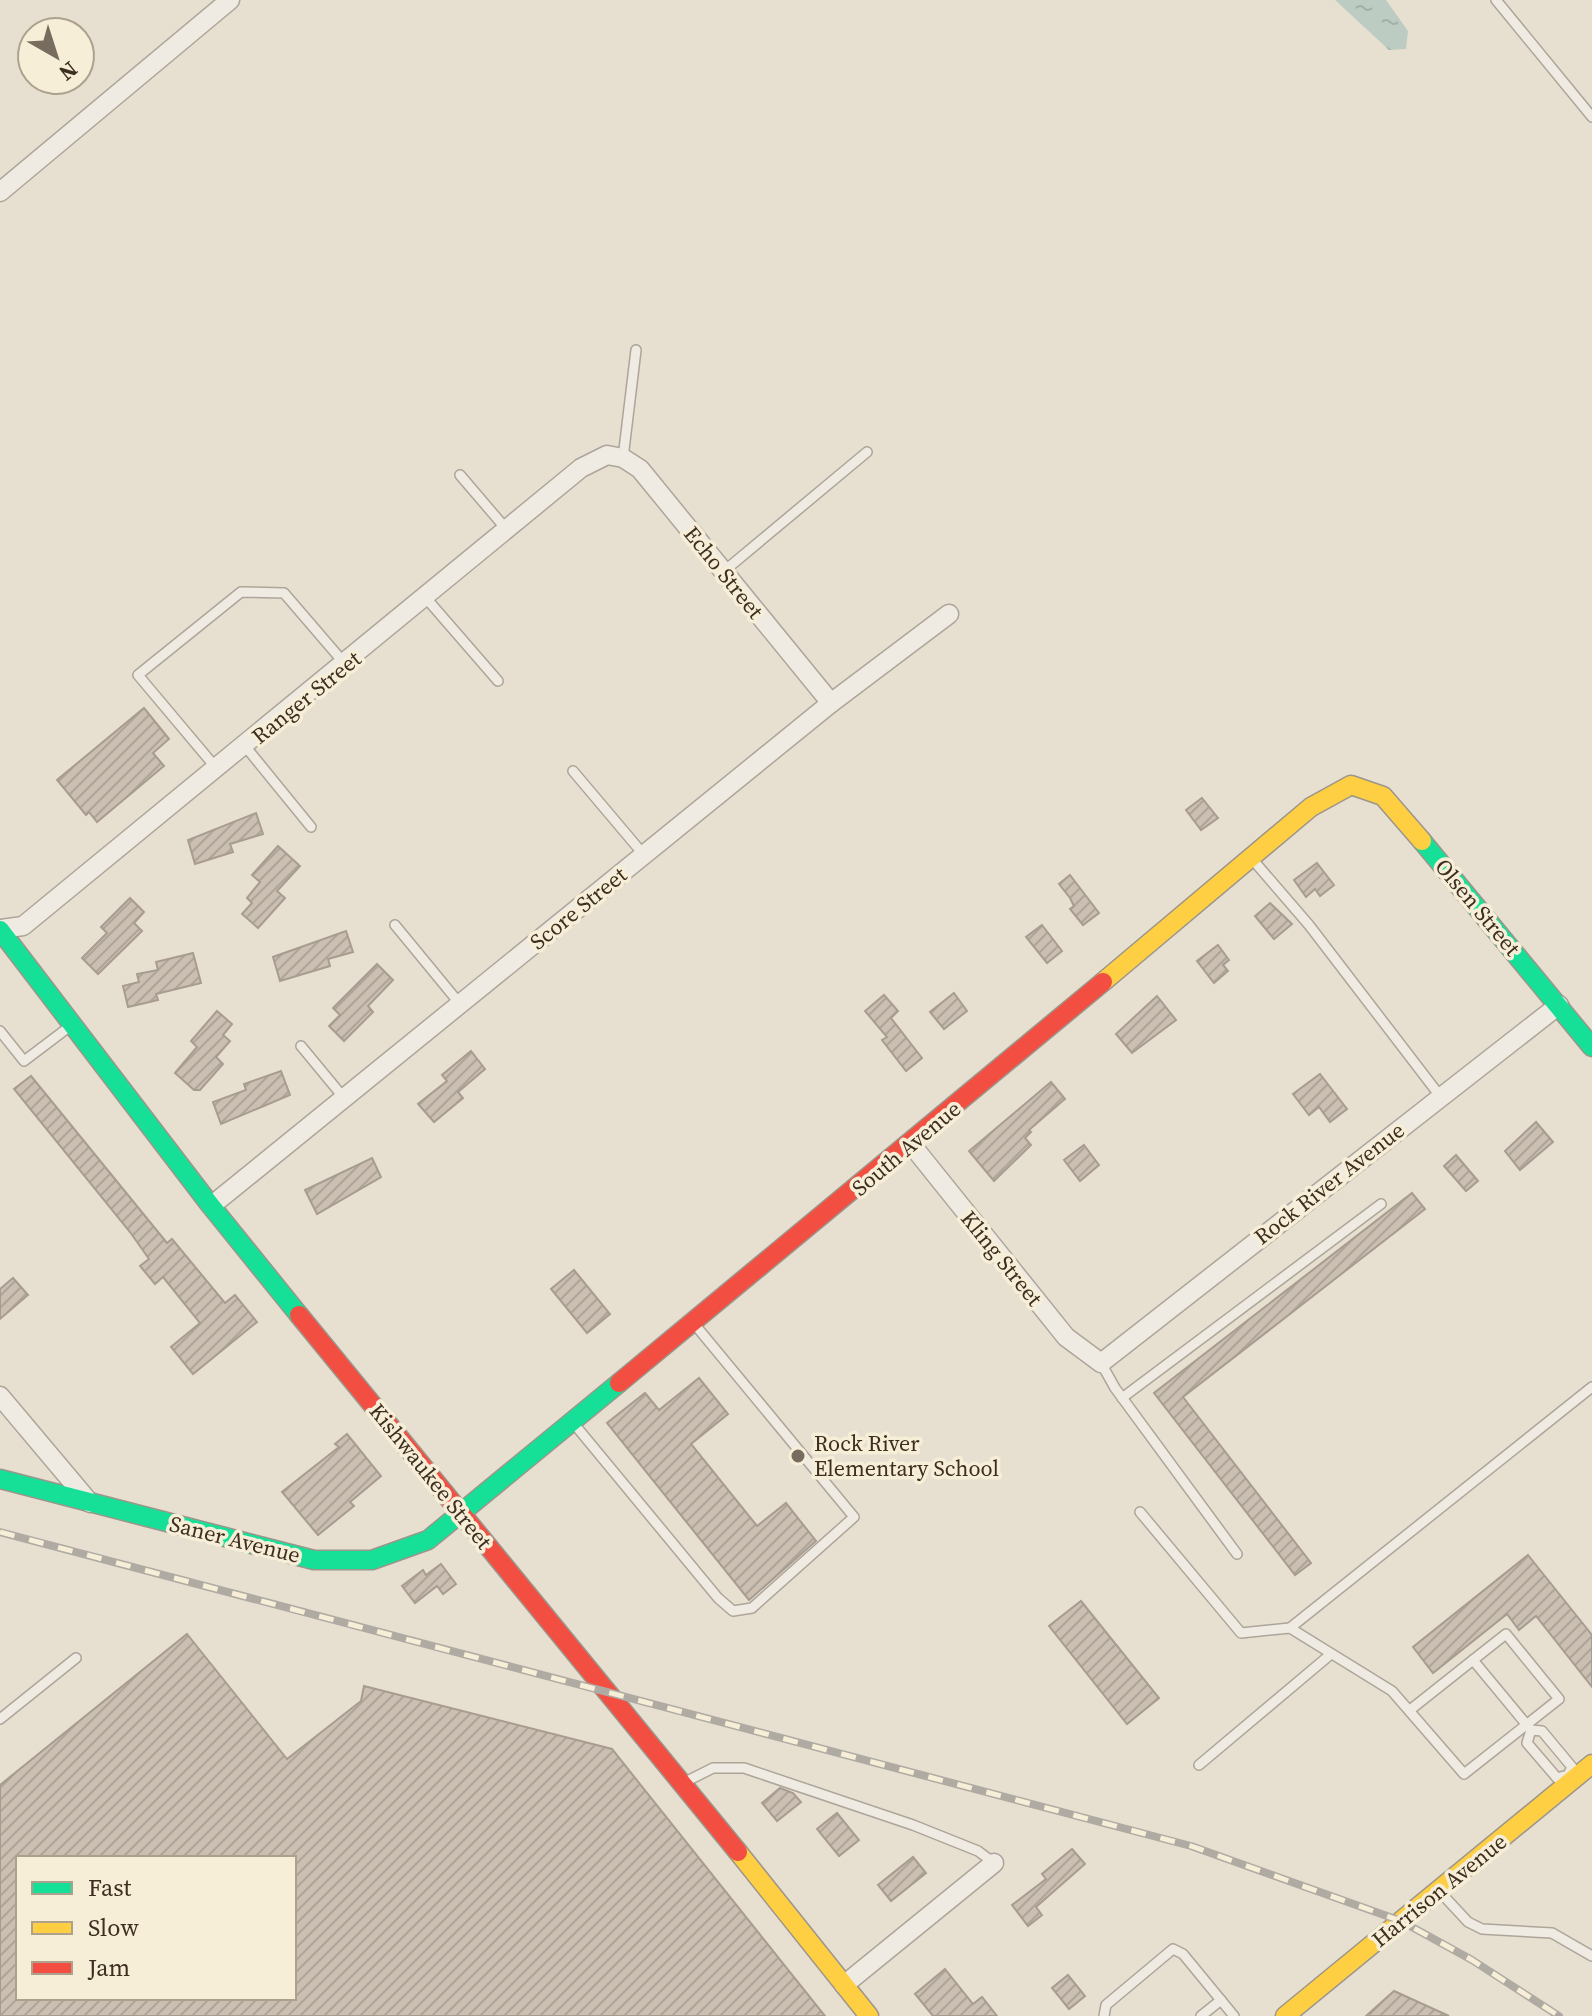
<svg xmlns="http://www.w3.org/2000/svg" width="1592" height="2016" font-family="'Source Serif 4',serif">
  <defs>
    <pattern id="water-ripples" width="26" height="14" patternUnits="userSpaceOnUse" patternTransform="scale(2)"><rect width="26" height="14" fill="#bcccc2"/><path d="M2 4q2-2 4 0t4 0M15 11q2-2 4 0t4 0" fill="none" stroke="#a2b0a6"/></pattern>
    <pattern id="building-hatch" width="6" height="6" patternUnits="userSpaceOnUse" patternTransform="scale(2)"><rect width="6" height="6" fill="#cbbfb2"/><path d="M-1 1l2-2M0 6l6-6M5 7l2-2" fill="none" stroke="#afa499"/></pattern>
  </defs>
  <rect width="100%" height="100%" fill="#e7e0d1"/>
  <polygon fill="url(#water-ripples)" points="1335,0 1386,0 1408,31 1406,49 1389,50"/>
  <g fill="url(#building-hatch)" stroke="#a89c90" stroke-width="2" fill-rule="evenodd">
    <polygon points="144,708 169,739 153,753 164,766 97,822 89,812 86,815 57,780"/>
    <polygon points="1202,798 1218,818 1201,830 1186,810"/>
    <polygon points="256,813 263,834 230,844 233,852 195,864 188,840"/>
    <polygon points="278,846 300,866 277,891 285,898 258,928 242,914 252,903 247,898 260,882 252,875"/>
    <polygon points="1317,863 1334,885 1320,896 1315,889 1306,897 1294,880"/>
    <polygon points="1070,875 1099,913 1083,925 1070,909 1074,906 1070,898 1059,884"/>
    <polygon points="130,898 144,912 134,923 142,931 98,974 82,958 107,933 101,927"/>
    <polygon points="1270,903 1292,924 1274,939 1255,916"/>
    <polygon points="1042,925 1062,951 1047,963 1026,937"/>
    <polygon points="346,931 353,952 328,959 330,966 280,981 273,957"/>
    <polygon points="1218,945 1229,960 1223,965 1228,971 1214,983 1197,961"/>
    <polygon points="193,953 201,983 156,994 158,1000 128,1007 123,986 139,982 137,974 158,970 156,962"/>
    <polygon points="377,964 393,980 368,1006 373,1012 344,1041 329,1026 340,1015 333,1008"/>
    <polygon points="954,993 967,1011 944,1029 930,1012"/>
    <polygon points="884,995 898,1011 891,1018 922,1058 906,1071 882,1040 887,1037 865,1011"/>
    <polygon points="1157,996 1176,1020 1132,1053 1116,1034"/>
    <polygon points="217,1011 232,1024 223,1035 230,1041 216,1057 223,1064 200,1090 194,1090 175,1073 197,1047 191,1041"/>
    <polygon points="471,1051 485,1069 458,1092 463,1098 434,1122 418,1104 447,1081 442,1075"/>
    <polygon points="281,1071 290,1095 221,1124 213,1102 246,1090 244,1084"/>
    <polygon points="1320,1074 1347,1109 1330,1122 1319,1107 1309,1115 1293,1094"/>
    <polygon points="31,1076 167,1243 172,1239 225,1303 235,1295 257,1322 193,1374 171,1347 200,1323 163,1277 155,1284 140,1266 149,1259 130,1232 14,1089"/>
    <polygon points="1051,1082 1065,1099 1029,1130 1031,1132 1025,1138 1031,1145 994,1181 969,1151"/>
    <polygon points="1536,1122 1553,1142 1520,1170 1505,1151"/>
    <polygon points="1084,1145 1099,1165 1080,1181 1064,1160"/>
    <polygon points="1456,1155 1478,1181 1466,1191 1444,1166"/>
    <polygon points="372,1158 381,1177 317,1214 305,1190"/>
    <polygon points="1412,1193 1425,1209 1183,1397 1311,1563 1295,1575 1154,1393"/>
    <polygon points="574,1270 610,1314 587,1333 551,1289"/>
    <polygon points="13,1278 28,1295 0,1319 0,1289"/>
    <polygon points="699,1378 728,1414 691,1444 757,1526 786,1503 816,1541 749,1600 607,1423 645,1393 659,1410"/>
    <polygon points="347,1434 381,1476 350,1502 354,1506 318,1535 282,1492 339,1447 335,1444"/>
    <polygon points="1528,1555 1592,1635 1592,1687 1536,1616 1519,1630 1507,1614 1433,1673 1413,1647"/>
    <polygon points="441,1564 456,1584 443,1594 437,1586 415,1603 402,1586 423,1570 426,1575"/>
    <polygon points="1081,1601 1159,1698 1127,1724 1049,1626"/>
    <path d="M187,1634L287,1759L361,1701L364,1686L612,1749L825,2016H0V1785ZM18,1858H294V1998H18Z"/>
    <polygon points="780,1788 793,1793 801,1802 777,1821 762,1803"/>
    <polygon points="837,1813 859,1840 839,1856 817,1829"/>
    <polygon points="1072,1849 1085,1864 1036,1907 1042,1915 1028,1926 1012,1905 1046,1879 1042,1874"/>
    <polygon points="913,1857 926,1873 891,1901 878,1885"/>
    <polygon points="945,1969 973,2004 982,1997 997,2016 933,2016 915,1994"/>
    <polygon points="1068,1975 1085,1996 1069,2009 1052,1988"/>
    <polygon points="1394,1991 1449,2016 1366,2016"/>
  </g>
  <g fill="none" stroke-linecap="round" stroke-linejoin="round">
    <g stroke="#ada599" stroke-width="12">
      <g id="lane">
        <polyline points="1496,0 1592,117"/>
        <polyline points="623,458 636,350"/>
        <polyline points="460,475 507,530"/>
        <polyline points="723,572 867,452"/>
        <polyline points="426,598 498,681"/>
        <polyline points="245,746 311,827"/>
        <polyline points="217,769 138,675 241,592 284,593 345,664"/>
        <polyline points="573,771 644,855"/>
        <polyline points="1253,860 1309,925 1440,1096"/>
        <polyline points="395,925 460,1004"/>
        <polyline points="0,1031 24,1061 69,1027"/>
        <polyline points="301,1046 344,1098"/>
        <polyline points="1101,1363 1115,1388 1237,1554"/>
        <polyline points="1122,1398 1381,1204"/>
        <polyline points="575,1425 718,1598 733,1611 752,1608 854,1517 696,1326"/>
        <polyline points="1140,1512 1241,1633 1290,1628"/>
        <polyline points="1473,1660 1506,1634 1559,1699 1464,1774 1392,1691 1290,1628 1592,1387"/>
        <polyline points="1410,1710 1473,1660 1531,1730 1542,1731 1572,1767 1569,1773"/>
        <polyline points="0,1719 76,1658"/>
        <polyline points="1531,1730 1527,1743 1557,1778 1564,1776"/>
        <polyline points="1199,1765 1331,1654"/>
        <polyline points="687,1781 713,1768 744,1768 913,1825 978,1851 994,1863"/>
        <polyline points="1441,1893 1468,1922 1482,1929 1552,1933 1592,1956"/>
        <polyline points="1104,2016 1106,2005 1173,1949 1183,1954 1234,2016"/>
        <polyline points="1201,2016 1221,2000"/>
      </g>
    </g>
    <g stroke="#ada599" stroke-width="21">
      <g id="street">
        <polyline points="0,192 230,0"/>
        <polyline points="0,929 23,926 581,468 607,455 623,458 640,469 831,703"/>
        <polyline points="911,1144 1066,1337 1101,1363 1559,1005"/>
        <polyline points="211,1206 831,703 949,614"/>
        <polyline points="0,1396 90,1503"/>
        <polyline points="844,1985 994,1863"/>
      </g>
    </g>
    <g stroke="#9c958a" stroke-width="21">
      <g id="fast">
        <polyline points="1422,841 1592,1047"/>
        <polyline points="0,930 211,1206 299,1315"/>
        <polyline points="0,1479 314,1560 372,1560 428,1540 619,1383"/>
      </g>
    </g>
    <g stroke="#9c958a" stroke-width="21">
      <g id="slow">
        <polyline points="1103,982 1311,807 1351,785 1383,796 1422,841"/>
        <polyline points="738,1852 869,2016"/>
        <polyline points="1285,2016 1592,1764"/>
      </g>
    </g>
    <g stroke="#9c958a" stroke-width="21">
      <g id="jam">
        <polyline points="299,1315 738,1852"/>
        <polyline points="619,1383 1103,982"/>
      </g>
    </g>
    <use href="#lane" stroke="#efebe3" stroke-width="9"/>
    <use href="#street" stroke="#efebe3" stroke-width="18"/>
    <use href="#fast" stroke="#16e098" stroke-width="18"/>
    <use href="#slow" stroke="#ffcf43" stroke-width="18"/>
    <use href="#jam" stroke="#f24e42" stroke-width="18"/>
    <g stroke="#afaaa2" stroke-width="8">
      <polyline id="rail" points="0,1532 1191,1846 1401,1921 1472,1960 1559,2016"/>
    </g>
    <use href="#rail" stroke="#f7eed8" stroke-width="5" stroke-dasharray="15" stroke-linecap="butt"/>
  </g>
  <circle fill="#786c5e" stroke="#f7eed8" stroke-width="3" cx="798" cy="1456" r="8"/>
  <g text-anchor="middle" dominant-baseline="central" stroke-width="7" stroke-linejoin="round" paint-order="stroke">
    <g font-size="22" fill="#3d2e20" stroke="#f7eed8">
      <text transform="translate(724 572) rotate(51)">Echo Street</text>
      <text transform="translate(306 697) rotate(-39)">Ranger Street</text>
      <text transform="translate(1478 907) rotate(50)">Olsen Street</text>
      <text transform="translate(578 908) rotate(-39)">Score Street</text>
      <text transform="translate(906 1148) rotate(-40)">South Avenue</text>
      <text transform="translate(1329 1183) rotate(-38)">Rock River Avenue</text>
      <text transform="translate(1002 1258) rotate(51)">Kling Street</text>
      <text transform="translate(431 1476) rotate(51)">Kishwaukee Street</text>
      <text transform="translate(235 1539) rotate(14)">Saner Avenue</text>
      <text transform="translate(1439 1890) rotate(-39)">Harrison Avenue</text>
    </g>
    <g font-size="22" fill="#3d2e20" stroke="#f7eed8" text-anchor="start">
      <text x="814" y="1443">Rock River<tspan x="814" dy="25">Elementary School</tspan></text>
    </g>
  </g>
  <rect x="16" y="1856" width="280" height="144" fill="#f7eed8" stroke="#ada18e" stroke-width="2"/>
  <rect x="32" y="1882" width="40" height="12" fill="#16e098" stroke="#ada18e" stroke-width="2"/>
  <text x="88" y="1896" font-size="24" fill="#3d2e20">Fast</text>
  <rect x="32" y="1922" width="40" height="12" fill="#ffcf43" stroke="#ada18e" stroke-width="2"/>
  <text x="88" y="1936" font-size="24" fill="#3d2e20">Slow</text>
  <rect x="32" y="1962" width="40" height="12" fill="#f24e42" stroke="#ada18e" stroke-width="2"/>
  <text x="88" y="1976" font-size="24" fill="#3d2e20">Jam</text>
  <g transform="translate(56 56) rotate(141)"><circle r="38" fill="#f7eed8" stroke="#ada18e" stroke-width="2"/>
  <path d="M0-6L14 30L0 20L-14 30Z" fill="#786c5e"/>
  <text y="-12" font-size="22" font-weight="bold" text-anchor="middle" fill="#3d2e20">N</text>
  </g>
</svg>
